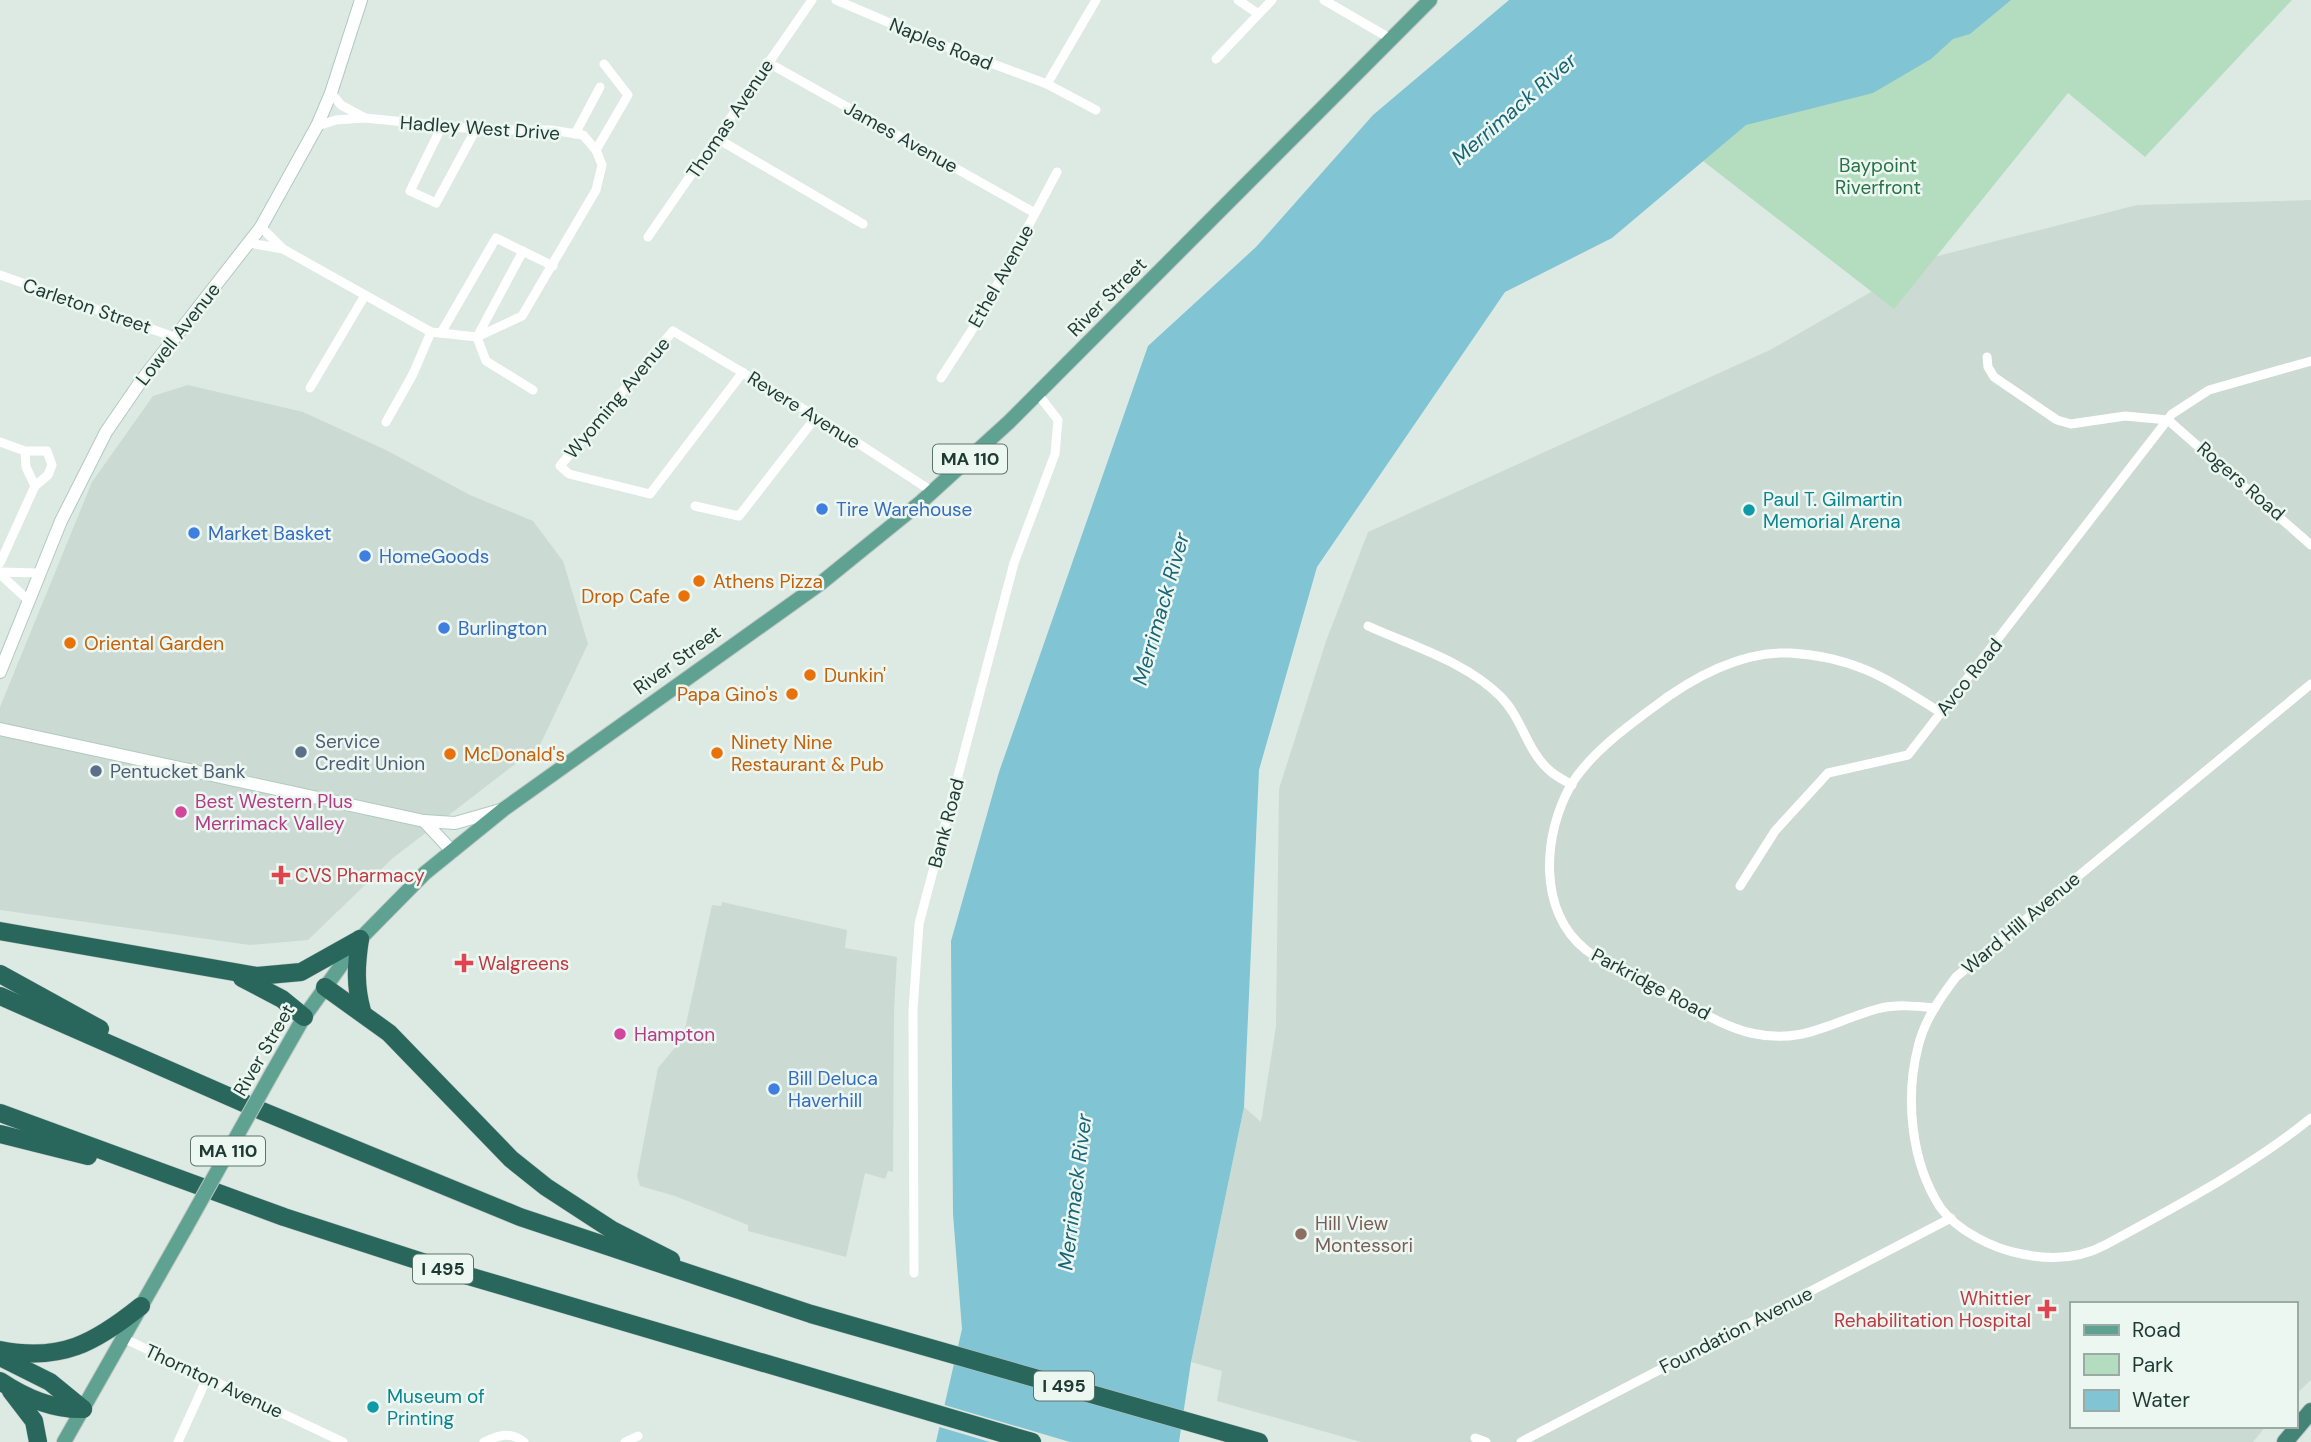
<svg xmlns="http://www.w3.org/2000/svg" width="2311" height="1442" font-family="'DM Sans',sans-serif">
  <rect width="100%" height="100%" fill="#ddeae4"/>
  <g fill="#cbdad3">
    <polygon points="2311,200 2311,1380 2295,1395 2295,1304 2071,1304 2071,1426 2266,1426 2253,1442 1361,1442 1217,1401 1222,1371 1191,1362 1244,1107 1261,1122 1276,1026 1279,789 1326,641 1368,532 1770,350 1930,258 2137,205"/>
    <polygon points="188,385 303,412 386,450 470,495 533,521 563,561 588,644 540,745 393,858 308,940 250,945 0,910 0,707 92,482 153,396"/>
    <polygon points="722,902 847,930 845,948 897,957 894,1009 893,1172 888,1171 885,1179 865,1173 846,1257 748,1231 748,1225 675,1196 640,1186 637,1176 658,1068 683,1038 712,905 721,906"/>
  </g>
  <polygon fill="#b4ddc0" points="1977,0 2292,0 2145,157 2068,93 1894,309 1694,154 1742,112"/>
  <polygon fill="#81c4d3" points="1509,0 2011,0 1970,34 1953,39 1931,59 1873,93 1746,125 1612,238 1505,292 1317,567 1259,770 1244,1107 1191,1362 1179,1442 936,1442 962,1329 953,1214 951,941 999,772 1148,346 1256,247 1373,115"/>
  <polygon fill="#ddeae4" points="941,1404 1070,1442 990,1442 936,1426"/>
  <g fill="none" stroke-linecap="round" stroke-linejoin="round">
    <g stroke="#b0cac1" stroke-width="14">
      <g id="secondary">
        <polyline points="0,672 61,521 106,432 141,381 261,227 317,126 331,93 361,0"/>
        <polyline points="0,729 424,821 455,823 504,809"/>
        <polyline points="424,821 451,850"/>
      </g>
    </g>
    <g stroke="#bcc4c2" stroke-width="16">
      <g id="primary">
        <polyline points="272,1073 304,1017 360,939 425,873 504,809 821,583 921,502 1009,422 1430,0"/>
        <polyline points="64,1442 185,1229"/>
      </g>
    </g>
    <g stroke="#bcc4c2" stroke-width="18">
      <polyline id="trunk" points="2285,1442 2311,1411"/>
    </g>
    <g stroke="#bcc4c2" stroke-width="19">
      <g id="motorway">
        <polyline points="0,931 257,976 301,972 360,939"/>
        <path d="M360,939C356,965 355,986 362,1011"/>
        <polyline points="0,974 100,1029"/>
        <polyline points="242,978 282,999 304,1017"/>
        <polyline points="325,987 389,1033 511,1159 546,1187 612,1230 671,1260"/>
        <polyline points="0,996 262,1111 520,1217 811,1314 1259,1442"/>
        <polyline points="0,1113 284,1217 438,1267 1032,1442"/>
        <polyline points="0,1134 88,1156"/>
        <path d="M0,1350C61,1362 95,1343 141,1306"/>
        <polyline points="0,1357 50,1382 83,1409"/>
        <path d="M0,1381C24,1397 54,1410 83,1409"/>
        <polyline points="11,1391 34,1421 38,1442"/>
      </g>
    </g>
    <g stroke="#fff" stroke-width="9">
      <polyline points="836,0 937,43 1047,84 1096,110"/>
      <polyline points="1238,0 1257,13"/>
      <polyline points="1324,0 1391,39"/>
      <polyline points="1216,59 1272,0"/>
      <polyline points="767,62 1035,213"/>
      <polyline points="1047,84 1096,0"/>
      <polyline points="317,126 336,120 365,118 341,105 331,93"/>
      <polyline points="442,126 410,191 436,203 476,129"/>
      <polyline points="575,134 600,87"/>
      <polyline points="718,139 863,224"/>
      <polyline points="596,150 628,95 604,64"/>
      <polyline points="648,237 812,0"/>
      <polyline points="249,243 283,249 261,227"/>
      <polyline points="283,249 431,332 477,337 522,316 596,190 602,165 596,150 583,135 551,130 485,130 365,118"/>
      <polyline points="523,251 477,337 486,361 533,390"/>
      <polyline points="0,275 174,337"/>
      <polyline points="441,333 496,238 553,266"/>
      <polyline points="1987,357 1988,367 1994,377 2057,420 2071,424 2125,416 2168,420 2311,545"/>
      <polyline points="743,372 650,494 569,474 560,466 673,331 827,423 933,492"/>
      <polyline points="941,378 979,319 1057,172"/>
      <polyline points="310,388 364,297"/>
      <polyline points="386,422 413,374 431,332"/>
      <polyline points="0,442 25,451 47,451 52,465 48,475 35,486 0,563"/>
      <polyline points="25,451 26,467 35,486"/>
      <polyline points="695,506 739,516 816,417"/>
      <polyline points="0,572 39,573"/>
      <polyline points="0,574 28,600"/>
      <path d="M1368,626C1412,646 1467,662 1501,697C1522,718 1527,751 1549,770C1555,776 1564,780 1572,785"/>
      <path d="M2311,684L1956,977C1940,998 1924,1021 1918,1047C1905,1098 1911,1162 1940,1207C1957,1231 1994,1249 2022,1254C2050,1260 2079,1259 2105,1245C2173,1208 2251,1167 2311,1118"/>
      <polyline points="1740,886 1775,831 1828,773 1908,755 2172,414 2209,390 2311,361"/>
      <path d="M1935,1008C1916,1006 1896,1004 1877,1009C1830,1022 1803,1045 1751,1033C1721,1026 1692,1006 1665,993C1638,980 1610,968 1586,950C1537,911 1543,834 1571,785C1589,755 1624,729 1651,709C1690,679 1739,651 1790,653C1856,657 1887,679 1940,712"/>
      <polyline points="914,1273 913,1010 919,924 1014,563 1055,454 1058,420 1037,393"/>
      <polyline points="123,1338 343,1442"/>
      <polyline points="1475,1438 1486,1442"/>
      <polyline points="178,1442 207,1378"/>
      <path d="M484,1442C499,1435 510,1431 524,1442"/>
      <polyline points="625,1442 638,1436"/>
      <polyline points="1521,1442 1951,1218"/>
    </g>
    <use href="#secondary" stroke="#fff" stroke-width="12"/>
    <use href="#primary" stroke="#5fa292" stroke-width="14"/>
    <use href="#trunk" stroke="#448477" stroke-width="16"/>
    <use href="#motorway" stroke="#29675c" stroke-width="18"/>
    <g stroke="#bcc4c2" stroke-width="16" stroke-linecap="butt">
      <polyline id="primary-bridge" points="185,1229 272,1073"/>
    </g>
    <use href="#primary-bridge" stroke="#5fa292" stroke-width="14"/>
  </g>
  <g fill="#3f7fe0" stroke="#edf7f2" stroke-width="2.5">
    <circle cx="822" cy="509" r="7"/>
    <circle cx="194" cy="533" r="7"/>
    <circle cx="365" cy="556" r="7"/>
    <circle cx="444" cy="628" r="7"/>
    <circle cx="774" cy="1089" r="7"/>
  </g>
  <g fill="#0f9aa8" stroke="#edf7f2" stroke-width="2.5">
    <circle cx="1749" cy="510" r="7"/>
    <circle cx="373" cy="1407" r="7"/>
  </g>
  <g fill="#e8710a" stroke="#edf7f2" stroke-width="2.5">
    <circle cx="699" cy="581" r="7"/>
    <circle cx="684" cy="596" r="7"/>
    <circle cx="70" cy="643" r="7"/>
    <circle cx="810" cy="675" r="7"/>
    <circle cx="792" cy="694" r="7"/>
    <circle cx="717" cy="753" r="7"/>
    <circle cx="450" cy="754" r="7"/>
  </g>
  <g fill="#5c6f8a" stroke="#edf7f2" stroke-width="2.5">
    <circle cx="301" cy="752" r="7"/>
    <circle cx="96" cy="771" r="7"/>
  </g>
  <g fill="#d1479c" stroke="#edf7f2" stroke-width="2.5">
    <circle cx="181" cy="812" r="7"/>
    <circle cx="620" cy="1034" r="7"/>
  </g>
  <g fill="#e0444e" stroke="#edf7f2" stroke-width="2.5">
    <path d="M277.5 864.5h7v7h7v7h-7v7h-7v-7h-7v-7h7z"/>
    <path d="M460.5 952.5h7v7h7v7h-7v7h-7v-7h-7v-7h7z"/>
    <path d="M2043.5 1298.5h7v7h7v7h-7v7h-7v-7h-7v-7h7z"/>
  </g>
  <circle fill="#8d6e63" stroke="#edf7f2" stroke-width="2.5" cx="1301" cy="1234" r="7"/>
  <g text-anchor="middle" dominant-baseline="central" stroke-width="5" stroke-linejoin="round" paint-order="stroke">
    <g fill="#edf7f2" stroke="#5c736c" stroke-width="2">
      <rect x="933" y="444.5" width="74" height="29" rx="5"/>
      <rect x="191" y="1136.5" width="74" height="29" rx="5"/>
      <rect x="413" y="1254.5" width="60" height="29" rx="5"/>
      <rect x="1034" y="1371.5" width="60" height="29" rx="5"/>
    </g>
    <g font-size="18" font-weight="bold" fill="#1e3a33">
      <text x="970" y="459">MA 110</text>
      <text x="228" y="1151">MA 110</text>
      <text x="443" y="1269">I 495</text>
      <text x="1064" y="1386">I 495</text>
    </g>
    <g font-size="19" fill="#1e3a33" stroke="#edf7f2">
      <text transform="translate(941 44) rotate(22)">Naples Road</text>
      <text transform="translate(730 119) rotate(-56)">Thomas Avenue</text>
      <text transform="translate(480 128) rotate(4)">Hadley West Drive</text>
      <text transform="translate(901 137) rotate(29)">James Avenue</text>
      <text transform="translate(1001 276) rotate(-61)">Ethel Avenue</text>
      <text transform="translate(1107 297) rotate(-45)">River Street</text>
      <text transform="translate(87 306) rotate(19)">Carleton Street</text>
      <text transform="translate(178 334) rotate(-52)">Lowell Avenue</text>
      <text transform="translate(617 398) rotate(-50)">Wyoming Avenue</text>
      <text transform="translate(804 410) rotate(32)">Revere Avenue</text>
      <text transform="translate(2241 481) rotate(41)">Rogers Road</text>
      <text transform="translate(677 660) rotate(-36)">River Street</text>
      <text transform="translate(1969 677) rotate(-51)">Avco Road</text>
      <text transform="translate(946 823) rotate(-75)">Bank Road</text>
      <text transform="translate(2021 923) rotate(-40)">Ward Hill Avenue</text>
      <text transform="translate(1651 984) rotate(28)">Parkridge Road</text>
      <text transform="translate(264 1050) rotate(-60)">River Street</text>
      <text transform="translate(1736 1330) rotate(-27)">Foundation Avenue</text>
      <text transform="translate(214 1381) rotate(25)">Thornton Avenue</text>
    </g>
    <g font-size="19" fill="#277246" stroke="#edf7f2">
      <text x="1878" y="165">Baypoint<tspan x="1878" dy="22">Riverfront</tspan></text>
    </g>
    <g font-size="19" fill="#0d838f" stroke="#edf7f2" text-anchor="start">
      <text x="1763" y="499">Paul T. Gilmartin<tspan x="1763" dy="22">Memorial Arena</tspan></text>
      <text x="387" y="1396">Museum of<tspan x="387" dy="22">Printing</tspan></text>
    </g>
    <g font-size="19" fill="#366cbe" stroke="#edf7f2" text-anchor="start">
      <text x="836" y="509">Tire Warehouse</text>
      <text x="208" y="533">Market Basket</text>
      <text x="379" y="556">HomeGoods</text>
      <text x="458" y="628">Burlington</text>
      <text x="788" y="1078">Bill Deluca<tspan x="788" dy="22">Haverhill</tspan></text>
    </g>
    <g font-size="19" fill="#c56008" stroke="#edf7f2" text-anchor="start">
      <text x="713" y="581">Athens Pizza</text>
      <text x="670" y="596" text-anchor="end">Drop Cafe</text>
      <text x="84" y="643">Oriental Garden</text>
      <text x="824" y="675">Dunkin'</text>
      <text x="778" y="694" text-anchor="end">Papa Gino's</text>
      <text x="731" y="742">Ninety Nine<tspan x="731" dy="22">Restaurant &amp; Pub</tspan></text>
      <text x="464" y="754">McDonald's</text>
    </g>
    <g font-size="19" fill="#4e5e75" stroke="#edf7f2" text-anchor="start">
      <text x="315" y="741">Service<tspan x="315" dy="22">Credit Union</tspan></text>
      <text x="110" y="771">Pentucket Bank</text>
    </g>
    <g font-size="19" fill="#b23c85" stroke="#edf7f2" text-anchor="start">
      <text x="195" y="801">Best Western Plus<tspan x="195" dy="22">Merrimack Valley</tspan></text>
      <text x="634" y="1034">Hampton</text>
    </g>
    <g font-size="19" fill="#be3a42" stroke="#edf7f2" text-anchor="start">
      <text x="295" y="875">CVS Pharmacy</text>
      <text x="478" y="963">Walgreens</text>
      <text x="2031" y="1298" text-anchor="end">Whittier<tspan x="2031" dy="22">Rehabilitation Hospital</tspan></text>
    </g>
    <g font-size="19" fill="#785e54" stroke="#edf7f2" text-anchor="start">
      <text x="1315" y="1223">Hill View<tspan x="1315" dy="22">Montessori</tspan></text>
    </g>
    <g font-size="21" font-style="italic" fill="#176577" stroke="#edf7f2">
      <text transform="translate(1514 109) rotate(-41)">Merrimack River</text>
      <text transform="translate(1161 609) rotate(-74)">Merrimack River</text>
      <text transform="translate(1075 1192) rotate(-83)">Merrimack River</text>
    </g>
  </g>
  <rect x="2070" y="1302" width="228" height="126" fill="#edf7f2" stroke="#9aaba6" stroke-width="2"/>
  <rect x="2084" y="1325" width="35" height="10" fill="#5fa292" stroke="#9aaba6" stroke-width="2"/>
  <text x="2132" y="1337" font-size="21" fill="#1e3a33">Road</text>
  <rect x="2084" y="1354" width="35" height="21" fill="#b4ddc0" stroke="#9aaba6" stroke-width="2"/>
  <text x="2132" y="1372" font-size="21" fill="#1e3a33">Park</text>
  <rect x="2084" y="1390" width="35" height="21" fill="#81c4d3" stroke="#9aaba6" stroke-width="2"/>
  <text x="2132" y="1407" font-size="21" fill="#1e3a33">Water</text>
</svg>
